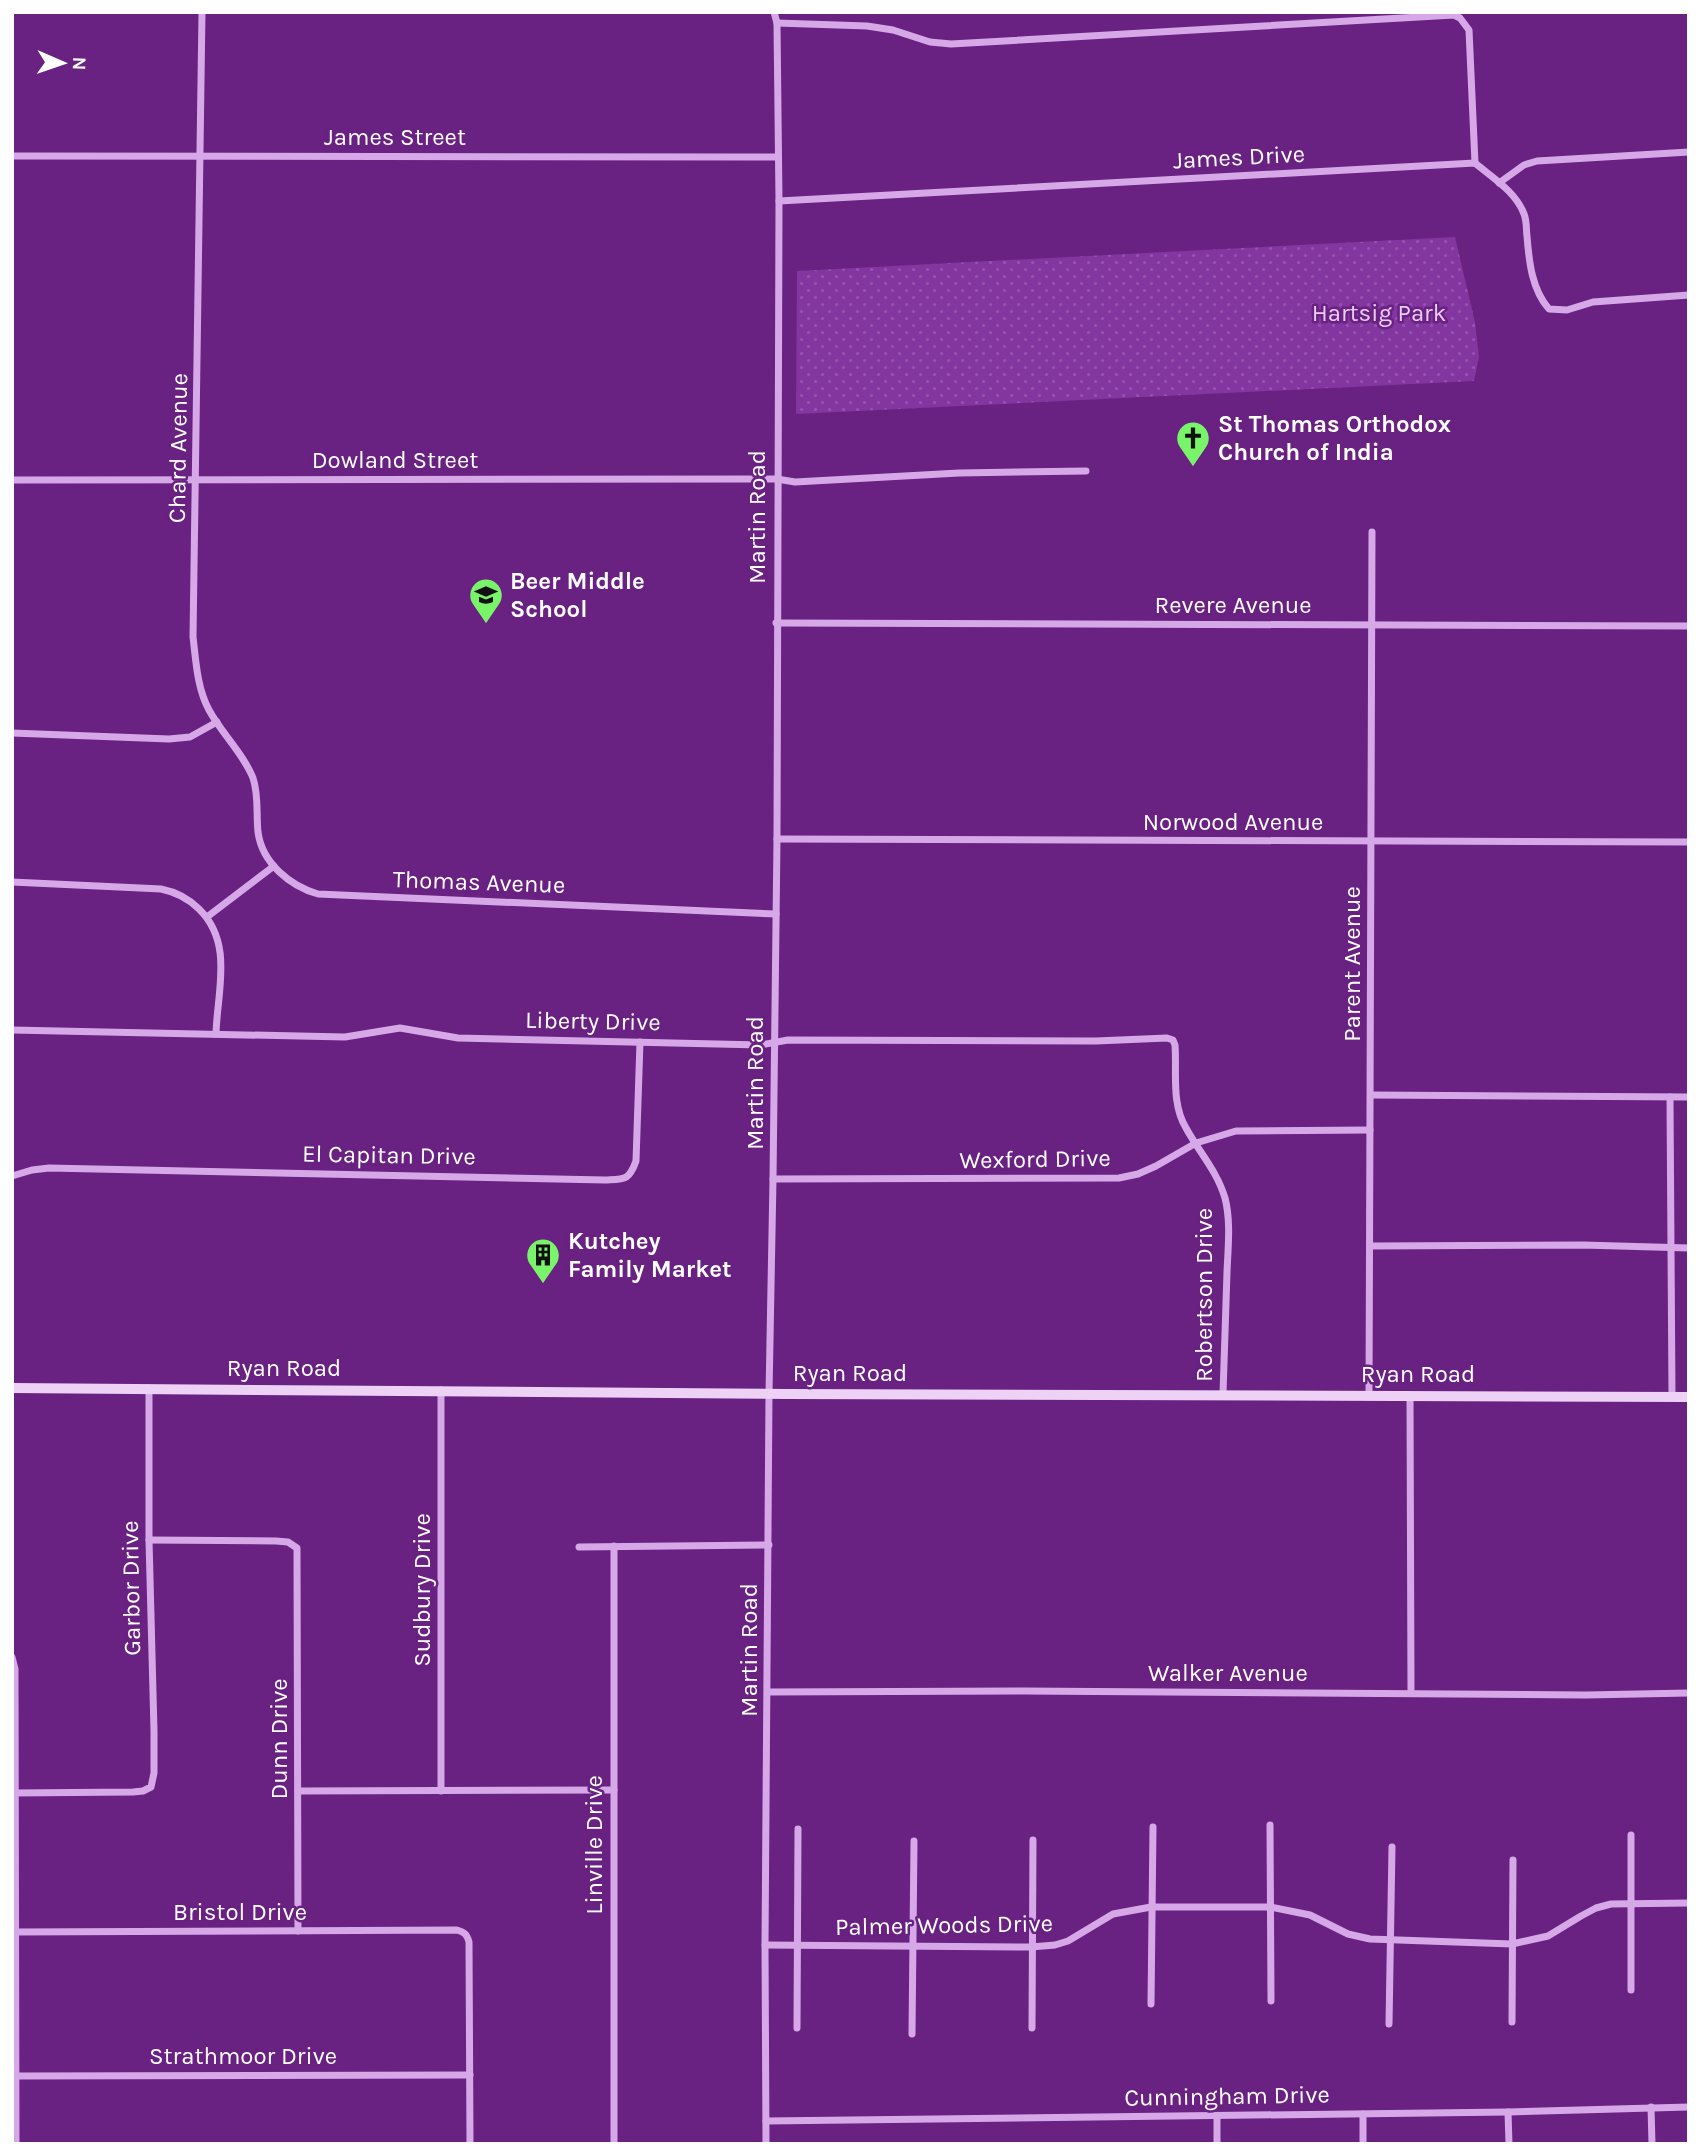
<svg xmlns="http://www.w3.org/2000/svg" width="1701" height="2156" font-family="Karla,sans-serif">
  <defs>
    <pattern id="park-dots" width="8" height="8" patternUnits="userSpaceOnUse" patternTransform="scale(1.75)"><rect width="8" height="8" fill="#8335a0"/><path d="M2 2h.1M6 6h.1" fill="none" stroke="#9653ae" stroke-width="1.8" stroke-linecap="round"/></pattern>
  </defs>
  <rect width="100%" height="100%" fill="#692182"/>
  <polygon fill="url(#park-dots)" points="1455,237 1475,322 1479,357 1474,381 796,414 797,271"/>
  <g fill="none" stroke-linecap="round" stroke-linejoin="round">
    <g stroke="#d6a8e8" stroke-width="7">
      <path d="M202,12L193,637C196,661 197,688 209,710C222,734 243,753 253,778C259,796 256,813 258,832C262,863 290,886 318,894L776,914"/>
      <polyline points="777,23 867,26 893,30 930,42 951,44 1454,15 1460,18 1469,30 1475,163"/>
      <polyline points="12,156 777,157"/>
      <polyline points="1499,183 1524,165 1537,161 1689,152"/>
      <path d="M779,201L1475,163C1493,178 1516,192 1524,214C1527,221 1526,230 1527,236C1529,262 1532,290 1549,309L1567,310L1593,302L1689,295"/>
      <polyline points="12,480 777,479 795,482 959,473 1086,471"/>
      <polyline points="776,623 1689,626"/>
      <polyline points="12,733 169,739 190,737 217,722"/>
      <polyline points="777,839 1689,842"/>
      <path d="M12,882L161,889C176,892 188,898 199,909C234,943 217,992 216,1034"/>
      <polyline points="207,917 274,866"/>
      <path d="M12,1030L345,1037L400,1028L458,1038L761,1045L788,1040L1096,1041L1167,1038L1173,1040L1175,1045C1177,1072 1171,1103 1186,1128C1199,1152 1217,1171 1225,1198C1231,1221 1228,1248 1227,1272C1226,1313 1224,1354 1223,1394"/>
      <polyline points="1371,1095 1689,1097"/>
      <polyline points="1670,1097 1672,1397"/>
      <path d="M12,1176L32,1170L49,1168L605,1180C624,1179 629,1181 636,1161L640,1042"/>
      <polyline points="773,1179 1119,1178 1138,1174 1156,1166 1196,1143 1236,1131 1370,1130"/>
      <polyline points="1370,1246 1583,1245 1689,1248"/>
      <polyline points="441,1390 441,1791"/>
      <polyline points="1369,1395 1372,532"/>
      <polyline points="1410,1395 1411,1693"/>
      <polyline points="149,1540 276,1541 288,1542 297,1548 298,1931"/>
      <polyline points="614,1546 614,2144"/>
      <polyline points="579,1547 769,1545"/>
      <polyline points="12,1657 15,1669 16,2144"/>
      <polyline points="768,1692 1024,1691 1586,1695 1689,1693"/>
      <polyline points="298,1791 614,1790"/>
      <polyline points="12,1793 133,1792 143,1791 151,1787 154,1773 154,1731 149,1540 149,1388"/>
      <polyline points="1270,1825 1271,2001"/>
      <path d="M16,1932L457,1930C464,1932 467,1934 469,1942L470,2144"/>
      <polyline points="765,1945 1031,1947 1055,1945 1068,1941 1113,1914 1151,1907 1270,1907 1310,1915 1348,1934 1370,1939 1512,1944 1548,1936 1581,1916 1596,1908 1611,1904 1689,1903"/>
      <polyline points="1631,1990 1631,1835"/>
      <polyline points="1151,2004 1153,1827"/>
      <polyline points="1512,2022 1513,1860"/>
      <polyline points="1389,2024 1392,1847"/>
      <polyline points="797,2028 798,1829"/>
      <polyline points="1032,2028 1033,1840"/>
      <polyline points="912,2034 914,1841"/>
      <polyline points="16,2076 470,2075"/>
      <polyline points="1651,2107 1652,2144"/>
      <polyline points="1508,2112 1509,2144"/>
      <polyline points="1363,2114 1363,2144"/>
      <polyline points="1217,2116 1217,2144"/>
      <polyline points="766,2121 1508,2112 1689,2107"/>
      <polyline points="766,2144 765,1945 769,1394 773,1179 777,839 779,201 777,23 774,12"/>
    </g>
    <polyline stroke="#edd2f6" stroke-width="10" points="12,1388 786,1394 1689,1397"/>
  </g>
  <defs>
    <g id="church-pin" transform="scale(1.75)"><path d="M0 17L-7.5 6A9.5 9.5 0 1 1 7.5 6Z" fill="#79f46a" stroke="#692182"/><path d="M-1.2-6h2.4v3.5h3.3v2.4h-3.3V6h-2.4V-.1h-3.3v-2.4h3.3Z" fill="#111"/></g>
    <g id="school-pin" transform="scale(1.75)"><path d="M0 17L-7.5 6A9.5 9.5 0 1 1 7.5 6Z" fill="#79f46a" stroke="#692182"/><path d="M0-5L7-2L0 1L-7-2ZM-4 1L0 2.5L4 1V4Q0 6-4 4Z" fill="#111"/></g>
    <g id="building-pin" transform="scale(1.75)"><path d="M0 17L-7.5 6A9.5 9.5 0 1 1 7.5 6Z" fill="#79f46a" stroke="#692182"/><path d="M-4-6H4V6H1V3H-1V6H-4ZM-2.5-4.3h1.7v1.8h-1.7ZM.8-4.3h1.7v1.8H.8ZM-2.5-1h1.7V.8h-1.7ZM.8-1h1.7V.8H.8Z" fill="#111"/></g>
  </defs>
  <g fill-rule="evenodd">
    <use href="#church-pin" x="1193" y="438"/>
    <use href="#school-pin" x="486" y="595"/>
    <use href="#building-pin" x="543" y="1255"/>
  </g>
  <g text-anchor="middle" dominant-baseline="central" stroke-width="5" stroke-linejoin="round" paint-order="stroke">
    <g font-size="24" fill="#fff" stroke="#692182">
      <text x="395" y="137">James Street</text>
      <text transform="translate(1239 157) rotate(-3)">James Drive</text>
      <text transform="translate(178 448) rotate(-89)">Chard Avenue</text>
      <text x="395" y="460">Dowland Street</text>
      <text transform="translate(757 517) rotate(-90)">Martin Road</text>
      <text x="1233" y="605">Revere Avenue</text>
      <text x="1233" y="822">Norwood Avenue</text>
      <text transform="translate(479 882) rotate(2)">Thomas Avenue</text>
      <text transform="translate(1352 964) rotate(-90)">Parent Avenue</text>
      <text transform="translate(593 1021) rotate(1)">Liberty Drive</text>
      <text transform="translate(755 1083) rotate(-90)">Martin Road</text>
      <text transform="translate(389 1155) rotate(1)">El Capitan Drive</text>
      <text transform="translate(1035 1159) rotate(-1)">Wexford Drive</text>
      <text transform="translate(1204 1295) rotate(-90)">Robertson Drive</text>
      <text x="284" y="1368">Ryan Road</text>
      <text x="850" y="1373">Ryan Road</text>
      <text x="1418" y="1374">Ryan Road</text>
      <text transform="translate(131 1588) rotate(-91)">Garbor Drive</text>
      <text transform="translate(422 1590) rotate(-90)">Sudbury Drive</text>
      <text transform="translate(749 1650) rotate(-90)">Martin Road</text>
      <text x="1228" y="1673">Walker Avenue</text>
      <text transform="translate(279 1739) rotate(-90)">Dunn Drive</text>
      <text transform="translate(594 1845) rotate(-90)">Linville Drive</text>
      <text x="240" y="1912">Bristol Drive</text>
      <text transform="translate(944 1925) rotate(-1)">Palmer Woods Drive</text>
      <text x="243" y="2056">Strathmoor Drive</text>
      <text transform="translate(1227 2096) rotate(-1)">Cunningham Drive</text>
    </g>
    <g font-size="24" fill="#eaccf6" stroke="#692182">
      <text x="1379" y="313">Hartsig Park</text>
    </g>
    <g font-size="24" font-weight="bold" fill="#fff" stroke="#692182" text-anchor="start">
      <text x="1218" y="424">St Thomas Orthodox<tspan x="1218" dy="28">Church of India</tspan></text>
      <text x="510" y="581">Beer Middle<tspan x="510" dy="28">School</tspan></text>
      <text x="568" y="1241">Kutchey<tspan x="568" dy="28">Family Market</tspan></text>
    </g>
  </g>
  <rect width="1701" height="2156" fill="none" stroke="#ffffff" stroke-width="28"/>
  <g transform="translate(63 63) rotate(92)" stroke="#692182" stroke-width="5" paint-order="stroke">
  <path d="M0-5L12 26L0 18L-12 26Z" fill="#ffffff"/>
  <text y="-10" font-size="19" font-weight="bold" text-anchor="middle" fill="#ffffff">N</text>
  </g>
</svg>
